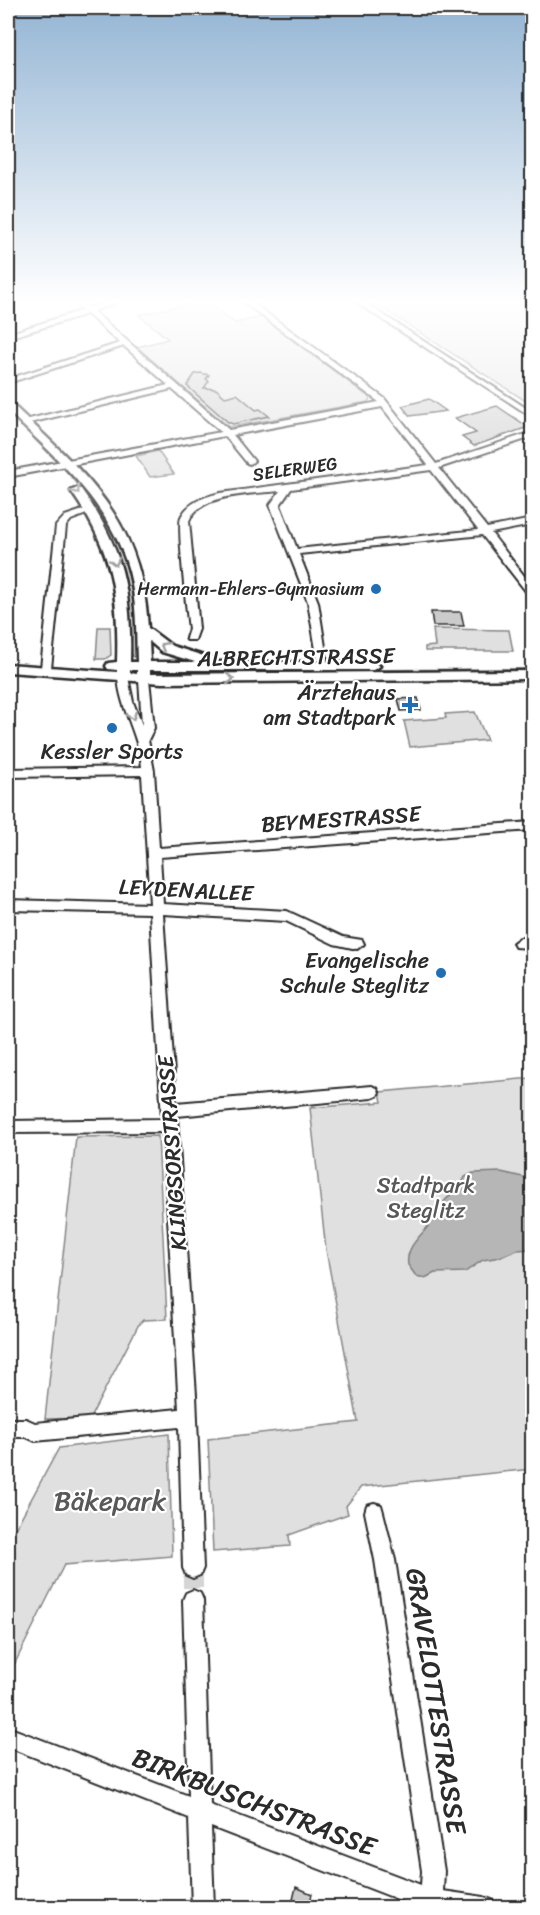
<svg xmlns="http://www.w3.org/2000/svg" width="540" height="1915" font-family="Sriracha,sans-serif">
  <rect width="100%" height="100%" fill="#fff"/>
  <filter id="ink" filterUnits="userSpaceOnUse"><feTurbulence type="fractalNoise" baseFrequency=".0167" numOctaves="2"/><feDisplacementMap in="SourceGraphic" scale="12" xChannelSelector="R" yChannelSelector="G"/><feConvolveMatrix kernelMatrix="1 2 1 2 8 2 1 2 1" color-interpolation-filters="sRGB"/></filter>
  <g filter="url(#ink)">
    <g fill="#e0e0e0" stroke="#868686" stroke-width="1.5">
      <polygon points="200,301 205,301 235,323 261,317 370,398 368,402 229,427 137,347 168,339 139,315"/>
      <polygon points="371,301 532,301 532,405"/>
      <polygon points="158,451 174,474 150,477 136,456"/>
      <path d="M98,506C133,558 133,596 137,656H132C127,602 124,554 94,507Z"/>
      <polygon points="98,627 110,627 111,655 105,659 96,659"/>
      <polygon points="433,629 509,630 513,651 425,651 425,647 435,646"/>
      <polygon points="532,669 532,671 336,674 335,672 338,670"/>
      <polygon points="163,671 304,671 304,675 164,675"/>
      <polygon points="475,712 487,740 410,747 404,721 446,718 445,714"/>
      <polygon points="532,1078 532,1469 361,1487 346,1506 348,1514 289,1535 290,1546 213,1552 208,1439 358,1422 326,1250 310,1108 382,1102 380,1092"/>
      <polygon points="158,1136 167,1319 143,1320 139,1324 90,1418 45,1419 76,1137"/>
      <polygon points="169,1434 172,1556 64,1565 8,1677 8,1542 59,1448"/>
    </g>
    <path fill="#b6b6b6" stroke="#7e7e7e" stroke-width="1.5" d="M501,1172L532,1179V1249L517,1250L500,1257L483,1260L465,1272L435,1273L425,1278L416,1276L408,1265C405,1247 421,1236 430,1224C434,1217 437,1209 443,1203C450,1194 461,1188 465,1177L473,1173Z"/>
    <g fill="#cbcbcb" stroke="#2b2b2b" stroke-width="1.5">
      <polygon points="200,373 209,375 206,379 209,381 204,388 216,389 225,397 237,394 256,410 260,409 269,416 233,424 228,422 187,386 195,374"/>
      <polygon points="429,399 446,411 410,416 402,406"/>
      <polygon points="497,406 528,427 474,446 462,437 476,433 455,418"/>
      <polygon points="431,612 461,612 464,626 433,626"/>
      <polygon points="418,698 421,710 401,711 398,699"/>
      <polygon points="296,1887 312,1894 309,1908 291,1908"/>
    </g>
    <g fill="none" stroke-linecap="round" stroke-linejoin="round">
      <polyline stroke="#d5d5d5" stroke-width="20" stroke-dasharray="20 10" stroke-linecap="butt" points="193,1568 193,1600"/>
      <g stroke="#2b2b2b" stroke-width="4">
        <g id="minor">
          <path d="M73,301H81L89,308L113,301H122L93,311L229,430L379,402L242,301H250L384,398L436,464L532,432V437L439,468L487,528L532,519V525L491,533L532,586V595L528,594L482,535L299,554L318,602L328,666L323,669L319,668L308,602L270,505L280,491C254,494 200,493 189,521L199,629L195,640H187L186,638L189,629C187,613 177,525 181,517C189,501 205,497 220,493L428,465L382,407L233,435L254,461L250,464L247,463L225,436L8,477V471L221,432L172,389L21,425V421L168,385L124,346L8,383V379L120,343L87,314L8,338V334L83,310ZM431,470L478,530L297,549L280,505L291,489Z"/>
          <polygon points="354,301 362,301 532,412 532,417"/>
          <polygon points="89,508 97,510 71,520 66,526 51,668 50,670 42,670 41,668 56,526 65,516"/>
          <path d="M123,674L128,677L133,702L142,725L139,679L144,676L149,679L154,728L148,740L154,771L159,848L532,822V830L160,857L163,904L287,911L343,937L362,940L364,944L357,949L334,944L286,921L163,914L176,1103L372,1086L377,1088L379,1092L377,1096L372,1098L177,1116L196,1395L203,1568L200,1575L193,1578L186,1575L183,1568L179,1427L35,1441L26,1437H8V1419H26L35,1423L179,1409L163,1132L8,1133V1121L162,1119L150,913L8,910V900L150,904L142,775L8,777V769L142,767C139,735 120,709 118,677Z"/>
          <polygon points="520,938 532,938 532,948 515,947 513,943"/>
          <polygon points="374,1503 381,1505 383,1512 395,1560 444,1871 443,1891 484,1897 492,1900 495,1908 422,1908 413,1905 211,1827 214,1908 192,1908 189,1818 8,1747 8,1727 189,1796 183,1600 186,1593 193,1590 200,1593 203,1600 210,1805 421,1885 422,1871 375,1560 365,1512 367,1505"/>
        </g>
      </g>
      <g stroke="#2b2b2b" stroke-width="5">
        <path id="major" d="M8,403L12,404C86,476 142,517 148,628L172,646L210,658L211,662H373L380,666L373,670H150V674L532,671V679L162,683L8,672V664L117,672V670L108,669L106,666L108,663L117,662C119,592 112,549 71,491L77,488L81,489C123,547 132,591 130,662H137C136,632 137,601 129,571C110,503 56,458 8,411ZM149,641L162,652L195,662H150ZM130,670H137V674L130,673Z"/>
      </g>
      <use href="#minor" fill="#fff" fill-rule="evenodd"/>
      <use href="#major" fill="#fff" fill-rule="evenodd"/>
    </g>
    <defs><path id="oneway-chevron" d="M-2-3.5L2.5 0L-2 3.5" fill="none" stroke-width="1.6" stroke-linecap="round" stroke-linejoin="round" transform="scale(1.5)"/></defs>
    <g stroke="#a0a0a0">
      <use href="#oneway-chevron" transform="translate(76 490) rotate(49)"/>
      <use href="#oneway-chevron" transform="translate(115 562) rotate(76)"/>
      <use href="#oneway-chevron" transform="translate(164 646) rotate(-150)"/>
      <use href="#oneway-chevron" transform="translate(230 679)"/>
      <use href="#oneway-chevron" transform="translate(132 716) rotate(70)"/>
    </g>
  </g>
  <linearGradient id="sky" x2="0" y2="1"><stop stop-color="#94b5d4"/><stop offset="0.53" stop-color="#fff"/><stop offset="1" stop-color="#fff" stop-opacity="0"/></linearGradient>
  <rect width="540" height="569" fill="url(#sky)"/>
  <g fill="#1f6fb2" stroke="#fff" stroke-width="2">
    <circle cx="376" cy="589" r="6"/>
    <path d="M407 696h6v6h6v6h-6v6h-6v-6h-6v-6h6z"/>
    <circle cx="112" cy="728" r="6"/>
    <circle cx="441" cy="973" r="6"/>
  </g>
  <g text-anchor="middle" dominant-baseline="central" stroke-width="4.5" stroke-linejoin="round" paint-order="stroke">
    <g font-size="18" fill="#2b2b2b" stroke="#fff">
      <text transform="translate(295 469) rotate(-8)">SELERWEG</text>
    </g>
    <g font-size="18" fill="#2b2b2b" stroke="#fff" text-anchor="end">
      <text x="364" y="589">Hermann-Ehlers-Gymnasium</text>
    </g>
    <g font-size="22" fill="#2b2b2b" stroke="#fff">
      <text transform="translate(296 657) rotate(-1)">ALBRECHTSTRASSE</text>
      <text transform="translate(341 819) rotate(-4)">BEYMESTRASSE</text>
      <text transform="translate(186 890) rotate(3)">LEYDENALLEE</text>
      <text transform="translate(172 1153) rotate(-94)">KLINGSORSTRASSE</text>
    </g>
    <g font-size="22" fill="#2b2b2b" stroke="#fff" text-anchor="end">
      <text x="396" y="692">Ärztehaus<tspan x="396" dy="25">am Stadtpark</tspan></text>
      <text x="112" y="751" text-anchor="middle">Kessler Sports</text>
      <text x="429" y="960">Evangelische<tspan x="429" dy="25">Schule Steglitz</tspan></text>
    </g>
    <g font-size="22" fill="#585858" stroke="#fff">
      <text x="426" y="1185">Stadtpark<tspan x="426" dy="25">Steglitz</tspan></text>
    </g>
    <g font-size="27" fill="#585858" stroke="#fff">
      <text x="110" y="1501">Bäkepark</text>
    </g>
    <g font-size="27" fill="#2b2b2b" stroke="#fff">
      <text transform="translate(436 1701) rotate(81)">GRAVELOTTESTRASSE</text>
      <text transform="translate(254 1802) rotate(21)">BIRKBUSCHSTRASSE</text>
    </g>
  </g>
  <rect width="540" height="1915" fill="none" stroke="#fff" stroke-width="30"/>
  <rect x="15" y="15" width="510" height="1885" fill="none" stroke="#2b2b2b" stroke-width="2" filter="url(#ink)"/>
</svg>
